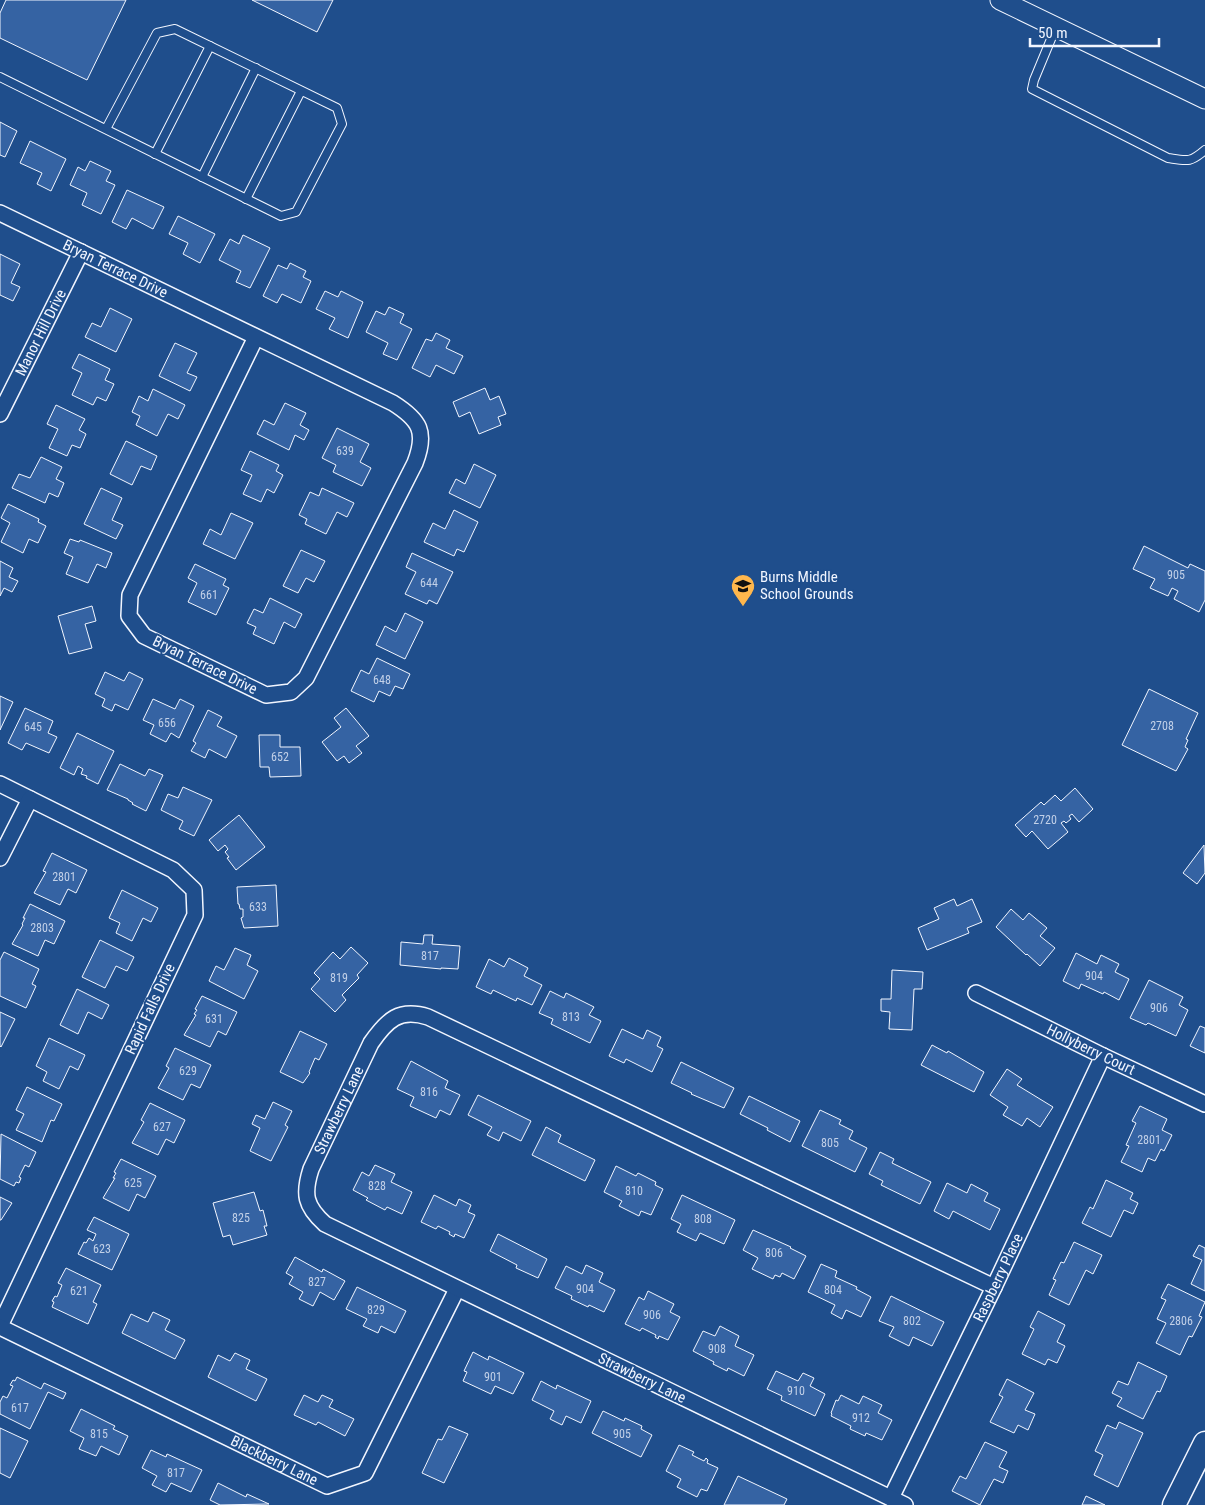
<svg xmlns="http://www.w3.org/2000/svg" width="1205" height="1505" font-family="'Roboto Condensed',sans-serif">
  <rect width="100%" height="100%" fill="#1f4e8c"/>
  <g fill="#3563a3" stroke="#f2f6ff">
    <polygon points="6,0 126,0 87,80 0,38 0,13"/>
    <polygon points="252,0 333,0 317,32"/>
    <polygon points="0,122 17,131 5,157 0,155"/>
    <polygon points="30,141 66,159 51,191 37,184 42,173 20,163"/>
    <polygon points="90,161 111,171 106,181 115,185 101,214 82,205 87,193 70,185 78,167 85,171"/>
    <polygon points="127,190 164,207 153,229 132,218 126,229 112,222"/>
    <polygon points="178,216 215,234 200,263 183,254 188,243 169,234"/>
    <polygon points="243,235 270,248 250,288 236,282 241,271 219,260 230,239 239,244"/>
    <polygon points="0,254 20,264 11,283 20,287 13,301 0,295"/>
    <polygon points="290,263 306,271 303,277 311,281 301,303 282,294 277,303 263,296 278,265 287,269"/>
    <polygon points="325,291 338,297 341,291 363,302 348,338 329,329 335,318 316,309"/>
    <polygon points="389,307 404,314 400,323 412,329 397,360 383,354 388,343 366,332 376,311 385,315"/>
    <polygon points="110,308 132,319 116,352 85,337 92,323 101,327"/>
    <polygon points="436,333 450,340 446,348 463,356 454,374 436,365 430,377 412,368 426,339 432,341"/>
    <polygon points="175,343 197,353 187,373 197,377 190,391 159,376"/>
    <polygon points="79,354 110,369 105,380 114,384 106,401 97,397 93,405 72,395 82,373 72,368"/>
    <polygon points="485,388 490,400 499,396 506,414 498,417 501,425 479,434 470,412 459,417 453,402"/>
    <polygon points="153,389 185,405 178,419 168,414 157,436 136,425 140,416 132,412 139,396 148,401"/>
    <polygon points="285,403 306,413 300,425 309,430 304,440 295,435 289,450 257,434 264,420 274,425"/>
    <polygon points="56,405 85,419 79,430 86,434 80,448 72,445 67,456 49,448 58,429 47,424"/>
    <polygon points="337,428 369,444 360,462 371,468 362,486 333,472 336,465 322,458"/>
    <polygon points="126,441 157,456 151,470 141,466 132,485 110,474"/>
    <polygon points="250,451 279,465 276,471 283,475 274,493 267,489 261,502 243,494 252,475 241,470"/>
    <polygon points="41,457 62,467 56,479 64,483 58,497 49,493 45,503 12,488 19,474 30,478"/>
    <polygon points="474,464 496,475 480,508 449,493 456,479 465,484"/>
    <polygon points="101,488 122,498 112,520 123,525 116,539 84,524"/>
    <polygon points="322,488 354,503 347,517 337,512 326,534 305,524 307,519 299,515 310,492 319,496"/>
    <polygon points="8,504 39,519 38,522 46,526 38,543 29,539 23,553 1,542 10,523 1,518"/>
    <polygon points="454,510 478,522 464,552 457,549 454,556 424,542 433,523 445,529"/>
    <polygon points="231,513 253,523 235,559 203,544 210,529 221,535"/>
    <polygon points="70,539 79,542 80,540 112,553 106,568 97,564 88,583 66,574 73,557 64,553"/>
    <polygon points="1144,546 1188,568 1190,564 1205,571 1205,600 1199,612 1174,599 1178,591 1172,588 1168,596 1150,588 1155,579 1133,569"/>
    <polygon points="301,550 325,561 314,582 306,578 298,593 283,586"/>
    <polygon points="412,553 453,572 437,604 429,600 427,604 405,594 416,572 406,567"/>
    <polygon points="0,561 13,568 9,577 18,581 12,592 4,588 0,596"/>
    <polygon points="195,564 226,579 223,585 229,588 216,615 188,602 197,583 188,578"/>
    <polygon points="270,598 302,614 295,628 284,622 274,644 253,634 256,627 247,623 254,609 263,613"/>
    <polygon points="92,606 96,621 85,624 92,648 69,654 58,616"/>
    <polygon points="405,613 423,622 405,659 376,645 385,626 396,632"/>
    <polygon points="377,658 410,674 403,689 395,686 390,696 379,691 374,702 351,691 361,670 369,674"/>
    <polygon points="105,672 124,681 129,672 143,679 128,710 115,704 112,711 102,706 105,699 95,694"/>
    <polygon points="1149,689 1198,713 1186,739 1188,740 1185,747 1188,749 1176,771 1122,745"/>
    <polygon points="0,696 13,702 0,730"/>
    <polygon points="153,699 175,709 180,699 194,706 179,738 171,733 166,742 150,734 154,725 143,720"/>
    <polygon points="25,708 53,721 48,733 57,737 49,753 26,743 22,750 8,743"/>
    <polygon points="346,708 369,736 356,746 362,753 349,763 344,756 337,761 322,742 341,727 334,718"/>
    <polygon points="208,710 222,717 217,726 237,736 226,758 209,749 205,758 191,751 196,743 193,741"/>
    <polygon points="77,733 114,751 98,784 86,778 87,776 81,774 83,769 78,766 74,775 60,768"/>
    <polygon points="259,735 280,735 280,747 300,747 301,776 270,777 269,767 260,767"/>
    <polygon points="120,764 145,776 149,769 163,775 146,811 132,804 133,803 128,800 128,799 107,790"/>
    <polygon points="183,787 212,800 194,836 179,829 183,821 161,810 168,794 178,798"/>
    <polygon points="1075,788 1093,809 1079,822 1072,814 1069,816 1071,819 1066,823 1064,821 1061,823 1068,832 1048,849 1032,831 1026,837 1015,825 1041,802 1044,805 1055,795 1061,801"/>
    <polygon points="239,815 265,847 236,870 227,858 229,857 225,852 228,849 225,845 218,851 209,840"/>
    <polygon points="1204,845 1205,873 1197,884 1183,873"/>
    <polygon points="52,853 87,870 76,893 68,889 60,905 34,893 46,872 43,871"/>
    <polygon points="276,885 278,926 244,928 241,918 243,917 243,909 240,909 239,904 238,904 237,887"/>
    <polygon points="122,890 158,908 151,922 143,918 132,941 116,933 120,923 109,918"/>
    <polygon points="954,899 957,906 972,899 982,922 967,928 969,933 927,950 918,928 939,919 934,908"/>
    <polygon points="30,904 65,921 54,944 45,940 38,956 12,944 23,925 22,924 25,918 23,918"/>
    <polygon points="1011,909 1023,920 1029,913 1047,928 1040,936 1055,948 1040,966 1027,954 1026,955 996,927"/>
    <polygon points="424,935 433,935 432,944 460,946 458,969 441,968 441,969 400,965 401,942 423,944"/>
    <polygon points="100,940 134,957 127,971 116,966 105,988 82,977"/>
    <polygon points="351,947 368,963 357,975 359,978 342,995 346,1000 335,1012 311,989 320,979 314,973 333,952 340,959"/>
    <polygon points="235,948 251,955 247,965 258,971 244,999 209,981 216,966 224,970"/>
    <polygon points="4,952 39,969 32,984 36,986 26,1008 0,996 0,960"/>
    <polygon points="1076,953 1097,964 1101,955 1119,964 1115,972 1129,979 1119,1000 1104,992 1103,994 1081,984 1079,989 1063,981"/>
    <polygon points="509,958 528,968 524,976 542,985 532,1005 517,998 516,1001 493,990 491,994 476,987 489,959 504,967"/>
    <polygon points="892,970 923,972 922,989 914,989 912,1030 889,1029 890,1012 881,1011 881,999 891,999"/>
    <polygon points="1149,980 1183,997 1179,1005 1188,1010 1176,1036 1148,1023 1146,1025 1130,1018"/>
    <polygon points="77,989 109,1005 102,1019 88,1012 78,1034 60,1025"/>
    <polygon points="550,991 564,998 566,993 594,1007 589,1015 601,1021 590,1043 551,1024 553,1019 539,1013"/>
    <polygon points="202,996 237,1012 226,1035 218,1031 210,1047 184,1035 196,1015 194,1014 197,1010 195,1009"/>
    <polygon points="0,1012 15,1019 1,1047 0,1046"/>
    <polygon points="1200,1026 1205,1028 1205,1053 1190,1046"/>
    <polygon points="622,1029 643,1039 647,1030 661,1037 657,1046 663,1049 652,1072 626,1059 624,1063 609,1056"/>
    <polygon points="300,1031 327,1044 319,1060 315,1058 309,1072 310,1073 303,1083 280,1072"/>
    <polygon points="49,1038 85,1055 78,1070 70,1066 59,1089 43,1081 47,1072 36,1066"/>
    <polygon points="932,1045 947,1053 948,1051 984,1072 974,1092 921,1065"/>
    <polygon points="175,1048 211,1065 200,1088 191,1084 183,1100 158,1088 169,1068 166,1066"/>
    <polygon points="411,1061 448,1081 445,1088 460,1095 450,1115 440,1110 436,1118 410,1106 414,1097 397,1089"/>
    <polygon points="681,1062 734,1088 724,1108 691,1094 692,1093 671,1083"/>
    <polygon points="1007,1069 1022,1079 1017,1085 1053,1107 1040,1127 1027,1118 1022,1126 1003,1115 1008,1107 990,1095"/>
    <polygon points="27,1087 62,1104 54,1121 51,1120 42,1142 16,1130 24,1114 16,1110"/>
    <polygon points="478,1095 531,1121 521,1141 503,1132 499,1141 487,1135 492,1127 468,1115"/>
    <polygon points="749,1096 800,1121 790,1142 767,1130 768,1128 740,1114"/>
    <polygon points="273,1102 292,1111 285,1125 288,1127 271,1161 250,1151 260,1128 252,1124 256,1115 265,1119"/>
    <polygon points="150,1103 185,1120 174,1143 166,1139 158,1155 132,1143 144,1122 141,1120"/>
    <polygon points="1140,1106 1167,1119 1162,1130 1172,1135 1164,1151 1161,1149 1155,1161 1148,1158 1142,1172 1121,1162 1129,1146 1126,1145 1136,1123 1132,1121"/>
    <polygon points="820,1110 841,1120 839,1124 853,1131 849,1139 867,1148 855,1172 802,1146"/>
    <polygon points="546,1127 561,1135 558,1142 595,1160 585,1181 532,1155"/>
    <polygon points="1,1134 36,1152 29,1167 25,1165 19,1177 21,1178 19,1183 16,1182 14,1186 0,1179"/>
    <polygon points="880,1152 894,1159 892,1163 931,1182 920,1204 881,1185 883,1181 869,1174"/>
    <polygon points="121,1159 156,1176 145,1198 137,1194 129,1211 103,1198 115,1178 113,1178 116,1173 114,1172"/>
    <polygon points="375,1165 395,1174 391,1182 412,1192 402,1214 387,1207 385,1210 366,1200 368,1198 353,1190 362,1172 369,1176"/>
    <polygon points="616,1166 636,1176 638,1173 656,1182 655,1185 663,1189 651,1215 641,1211 639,1216 619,1206 622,1201 604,1192"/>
    <polygon points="1106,1180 1133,1193 1130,1199 1138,1203 1133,1214 1124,1210 1111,1237 1082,1223 1090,1207 1093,1209"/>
    <polygon points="947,1183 967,1193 971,1184 988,1193 984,1201 1000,1209 990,1230 953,1211 949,1219 934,1211"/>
    <polygon points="254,1192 260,1211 263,1210 267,1226 264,1226 267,1235 233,1245 230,1235 223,1237 213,1203"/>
    <polygon points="434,1195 456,1206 459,1199 471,1205 468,1212 475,1215 464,1238 455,1234 454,1237 449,1234 450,1232 438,1226 436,1229 421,1222"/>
    <polygon points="682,1195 735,1220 724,1244 700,1233 696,1241 677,1232 681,1224 671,1219"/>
    <polygon points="0,1197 12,1203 1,1220 0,1220"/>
    <polygon points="94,1217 129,1234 112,1270 78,1254 84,1242 86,1243 89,1238 93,1241 96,1234 87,1230"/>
    <polygon points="753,1230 791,1247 790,1248 806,1256 794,1279 782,1273 780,1277 775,1275 773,1279 752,1269 758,1258 743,1250"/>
    <polygon points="498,1234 547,1259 538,1278 516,1268 517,1265 490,1251"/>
    <polygon points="1074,1242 1102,1255 1093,1274 1086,1270 1069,1305 1049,1295 1056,1280 1053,1279 1061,1262 1064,1263"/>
    <polygon points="1199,1245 1205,1248 1205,1291 1191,1284 1202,1260 1193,1256"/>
    <polygon points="295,1257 322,1272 323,1269 345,1281 334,1300 320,1292 313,1306 299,1299 303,1292 289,1284 293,1277 286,1273"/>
    <polygon points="821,1264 837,1271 835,1277 857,1287 856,1289 871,1297 861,1317 846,1310 842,1319 831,1313 835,1305 808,1292"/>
    <polygon points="586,1265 603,1273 599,1282 615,1290 604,1312 589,1305 588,1307 571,1299 572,1296 555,1288 566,1266 582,1274"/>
    <polygon points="66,1268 101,1285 93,1302 97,1304 88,1324 52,1307 54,1302 52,1301 55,1296 57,1297 62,1285 58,1283"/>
    <polygon points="1168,1284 1205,1302 1199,1316 1202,1317 1192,1337 1189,1336 1180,1355 1156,1343 1166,1323 1157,1319 1166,1300 1161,1298"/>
    <polygon points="357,1287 406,1311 395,1333 381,1326 378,1333 363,1326 367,1319 346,1309"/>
    <polygon points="648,1291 674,1304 670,1312 680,1317 668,1340 659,1336 658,1339 655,1337 656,1335 642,1328 640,1331 625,1324 639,1297 644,1300"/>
    <polygon points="891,1296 944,1322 932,1346 913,1337 909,1346 889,1336 894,1327 879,1321"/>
    <polygon points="1038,1311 1065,1325 1057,1342 1065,1346 1057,1363 1048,1359 1045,1365 1022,1354 1034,1329 1030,1327"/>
    <polygon points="153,1312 170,1320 165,1330 185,1340 175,1359 122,1333 131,1314 148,1322"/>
    <polygon points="720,1326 739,1336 735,1346 754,1355 744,1376 728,1368 727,1371 713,1364 714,1362 693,1351 703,1331 715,1336"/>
    <polygon points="473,1352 488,1360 489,1356 524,1373 513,1394 495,1386 491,1394 463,1381 467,1372 464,1371"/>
    <polygon points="235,1353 250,1360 246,1369 267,1379 256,1401 208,1377 218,1355 230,1361"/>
    <polygon points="1138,1362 1167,1376 1160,1392 1157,1391 1143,1419 1117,1406 1122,1398 1112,1393 1118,1381 1128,1385"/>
    <polygon points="776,1371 798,1381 803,1373 814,1378 810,1386 825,1394 815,1416 781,1400 782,1396 767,1389"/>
    <polygon points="17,1377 41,1389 44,1383 66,1393 63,1399 48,1392 30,1429 0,1414 0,1402 3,1396 7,1398 13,1386 10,1385 13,1380 15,1381"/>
    <polygon points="1007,1379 1034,1393 1025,1410 1035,1414 1028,1430 1018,1425 1014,1433 990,1422 1003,1397 999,1395"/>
    <polygon points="541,1381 556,1389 557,1385 591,1401 581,1423 566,1416 562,1425 550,1419 554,1411 532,1400"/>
    <polygon points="304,1395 318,1402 322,1395 333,1400 329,1407 354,1419 345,1436 318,1422 316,1425 294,1415"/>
    <polygon points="841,1395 859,1404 863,1396 882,1405 878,1413 892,1420 882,1440 866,1433 865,1436 850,1429 851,1426 831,1416 832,1414 831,1413 836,1400 838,1401"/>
    <polygon points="81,1409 115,1426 113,1429 128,1436 119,1455 101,1446 96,1456 79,1449 84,1438 70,1431"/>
    <polygon points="603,1411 624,1421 625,1418 642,1426 641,1429 652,1435 641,1457 592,1433"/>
    <polygon points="1119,1422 1143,1433 1118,1487 1094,1475 1103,1455 1095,1451 1107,1425 1116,1429"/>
    <polygon points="449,1426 468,1434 444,1483 422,1473 438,1439 442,1440"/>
    <polygon points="0,1428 28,1441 10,1478 0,1473"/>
    <polygon points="985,1442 1007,1452 999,1467 1008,1471 1003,1483 994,1479 980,1505 952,1491 960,1476 966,1479"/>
    <polygon points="679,1445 694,1452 692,1455 704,1461 706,1458 708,1460 707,1463 718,1468 707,1491 701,1489 697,1497 677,1487 681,1479 666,1471"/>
    <polygon points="151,1450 166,1457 167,1454 202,1470 191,1492 171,1483 166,1492 152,1485 157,1476 142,1468"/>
    <polygon points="738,1476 787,1499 784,1505 724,1505"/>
    <polygon points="218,1483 246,1497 247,1494 269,1504 220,1505 210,1500"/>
    <polygon points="1086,1496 1105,1505 1082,1505"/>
  </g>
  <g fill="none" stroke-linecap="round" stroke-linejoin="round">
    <g stroke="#f2f6ff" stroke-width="10">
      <g id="service">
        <path d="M1056,27L1034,80L1032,89L1168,158C1187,161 1190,163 1205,150"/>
        <polyline points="0,77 281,216 296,212 342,124 337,108 175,29 157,33 106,129"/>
        <polyline points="155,154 210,46"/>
        <polyline points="202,177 256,68"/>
        <polyline points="246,199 301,91"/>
      </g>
    </g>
    <g stroke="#f2f6ff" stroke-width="18">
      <g id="minor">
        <path id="s1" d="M0,213L393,403C420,420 427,432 415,463L306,678L291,692L266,695L144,636L129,616L130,595L256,337"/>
        <path id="s2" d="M0,414L81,252"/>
        <polyline points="0,784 173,870 194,890 195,915 0,1326"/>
        <polyline points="0,858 30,799"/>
        <path id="s3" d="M976,993L1103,1056L1205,1104"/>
        <path id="s4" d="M0,1327L327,1486L365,1473L457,1289"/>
        <path id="s5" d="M891,1498L994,1287L1103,1056"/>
        <path id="s6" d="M905,1505L325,1224C305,1206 303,1194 311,1169L371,1043C387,1020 399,1008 428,1017L994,1287"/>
      </g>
    </g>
    <g stroke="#f2f6ff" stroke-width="21">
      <polyline id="tertiary" points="1000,0 1205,99"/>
    </g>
    <g stroke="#f2f6ff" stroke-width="25">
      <polyline id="secondary" points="1174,1505 1205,1443"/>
    </g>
    <use href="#service" stroke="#1f4e8c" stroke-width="8"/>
    <use href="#minor" stroke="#1f4e8c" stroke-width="15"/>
    <use href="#tertiary" stroke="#1f4e8c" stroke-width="19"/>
    <use href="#secondary" stroke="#1f4e8c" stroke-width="22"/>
  </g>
  <defs>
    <g id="school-pin" transform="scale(1.25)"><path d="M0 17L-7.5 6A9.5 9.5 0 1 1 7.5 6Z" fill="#ffb74d" stroke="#1f4e8c"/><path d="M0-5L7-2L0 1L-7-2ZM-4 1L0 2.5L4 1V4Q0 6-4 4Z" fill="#111"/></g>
  </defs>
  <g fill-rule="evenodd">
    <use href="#school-pin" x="743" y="586"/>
  </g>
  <g text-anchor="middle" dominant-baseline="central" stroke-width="4" stroke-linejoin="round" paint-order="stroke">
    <g font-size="12" fill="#c3d1e8">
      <text x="345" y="451">639</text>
      <text x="1176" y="575">905</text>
      <text x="429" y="583">644</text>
      <text x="209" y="595">661</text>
      <text x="382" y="680">648</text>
      <text x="167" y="723">656</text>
      <text x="1162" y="726">2708</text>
      <text x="33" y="727">645</text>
      <text x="280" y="757">652</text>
      <text x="1045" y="820">2720</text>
      <text x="64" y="877">2801</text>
      <text x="258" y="907">633</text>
      <text x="42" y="928">2803</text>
      <text x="430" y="956">817</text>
      <text x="1094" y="976">904</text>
      <text x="339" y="978">819</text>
      <text x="1159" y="1008">906</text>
      <text x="571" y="1017">813</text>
      <text x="214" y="1019">631</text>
      <text x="188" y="1071">629</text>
      <text x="429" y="1092">816</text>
      <text x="162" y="1127">627</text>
      <text x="1149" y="1140">2801</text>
      <text x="830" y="1143">805</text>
      <text x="133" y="1183">625</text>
      <text x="377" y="1186">828</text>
      <text x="634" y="1191">810</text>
      <text x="241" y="1218">825</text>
      <text x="703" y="1219">808</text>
      <text x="102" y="1249">623</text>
      <text x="774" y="1253">806</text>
      <text x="317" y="1282">827</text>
      <text x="585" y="1289">904</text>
      <text x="833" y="1290">804</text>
      <text x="79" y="1291">621</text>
      <text x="376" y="1310">829</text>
      <text x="652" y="1315">906</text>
      <text x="912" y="1321">802</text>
      <text x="1181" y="1321">2806</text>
      <text x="717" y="1349">908</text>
      <text x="493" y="1377">901</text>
      <text x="796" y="1391">910</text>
      <text x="20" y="1408">617</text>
      <text x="861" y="1418">912</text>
      <text x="99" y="1434">815</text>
      <text x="622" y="1434">905</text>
      <text x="176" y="1473">817</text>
    </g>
    <g font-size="15" fill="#f2f6ff" stroke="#1f4e8c">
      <text stroke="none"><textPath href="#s1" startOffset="128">Bryan Terrace Drive</textPath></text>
      <text stroke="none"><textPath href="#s2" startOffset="91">Manor Hill Drive</textPath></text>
      <text transform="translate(205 665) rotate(26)">Bryan Terrace Drive</text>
      <text transform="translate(150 1009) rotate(-65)">Rapid Falls Drive</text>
      <text stroke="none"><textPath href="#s3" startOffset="128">Hollyberry Court</textPath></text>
      <text stroke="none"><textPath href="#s6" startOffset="771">Strawberry Lane</textPath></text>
      <text stroke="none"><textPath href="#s5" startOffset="245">Raspberry Place</textPath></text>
      <text transform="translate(642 1378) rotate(26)">Strawberry Lane</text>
      <text stroke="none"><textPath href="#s4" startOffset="305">Blackberry Lane</textPath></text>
    </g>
    <g font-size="15" fill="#f2f6ff" stroke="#1f4e8c" text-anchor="start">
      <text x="760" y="577">Burns Middle<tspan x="760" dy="17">School Grounds</tspan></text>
    </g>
  </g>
  <path d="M1030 38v8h129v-8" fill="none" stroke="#f2f6ff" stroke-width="2.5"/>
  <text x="1038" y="38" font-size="15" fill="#f2f6ff" stroke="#1f4e8c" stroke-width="4" paint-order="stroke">50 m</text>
</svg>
